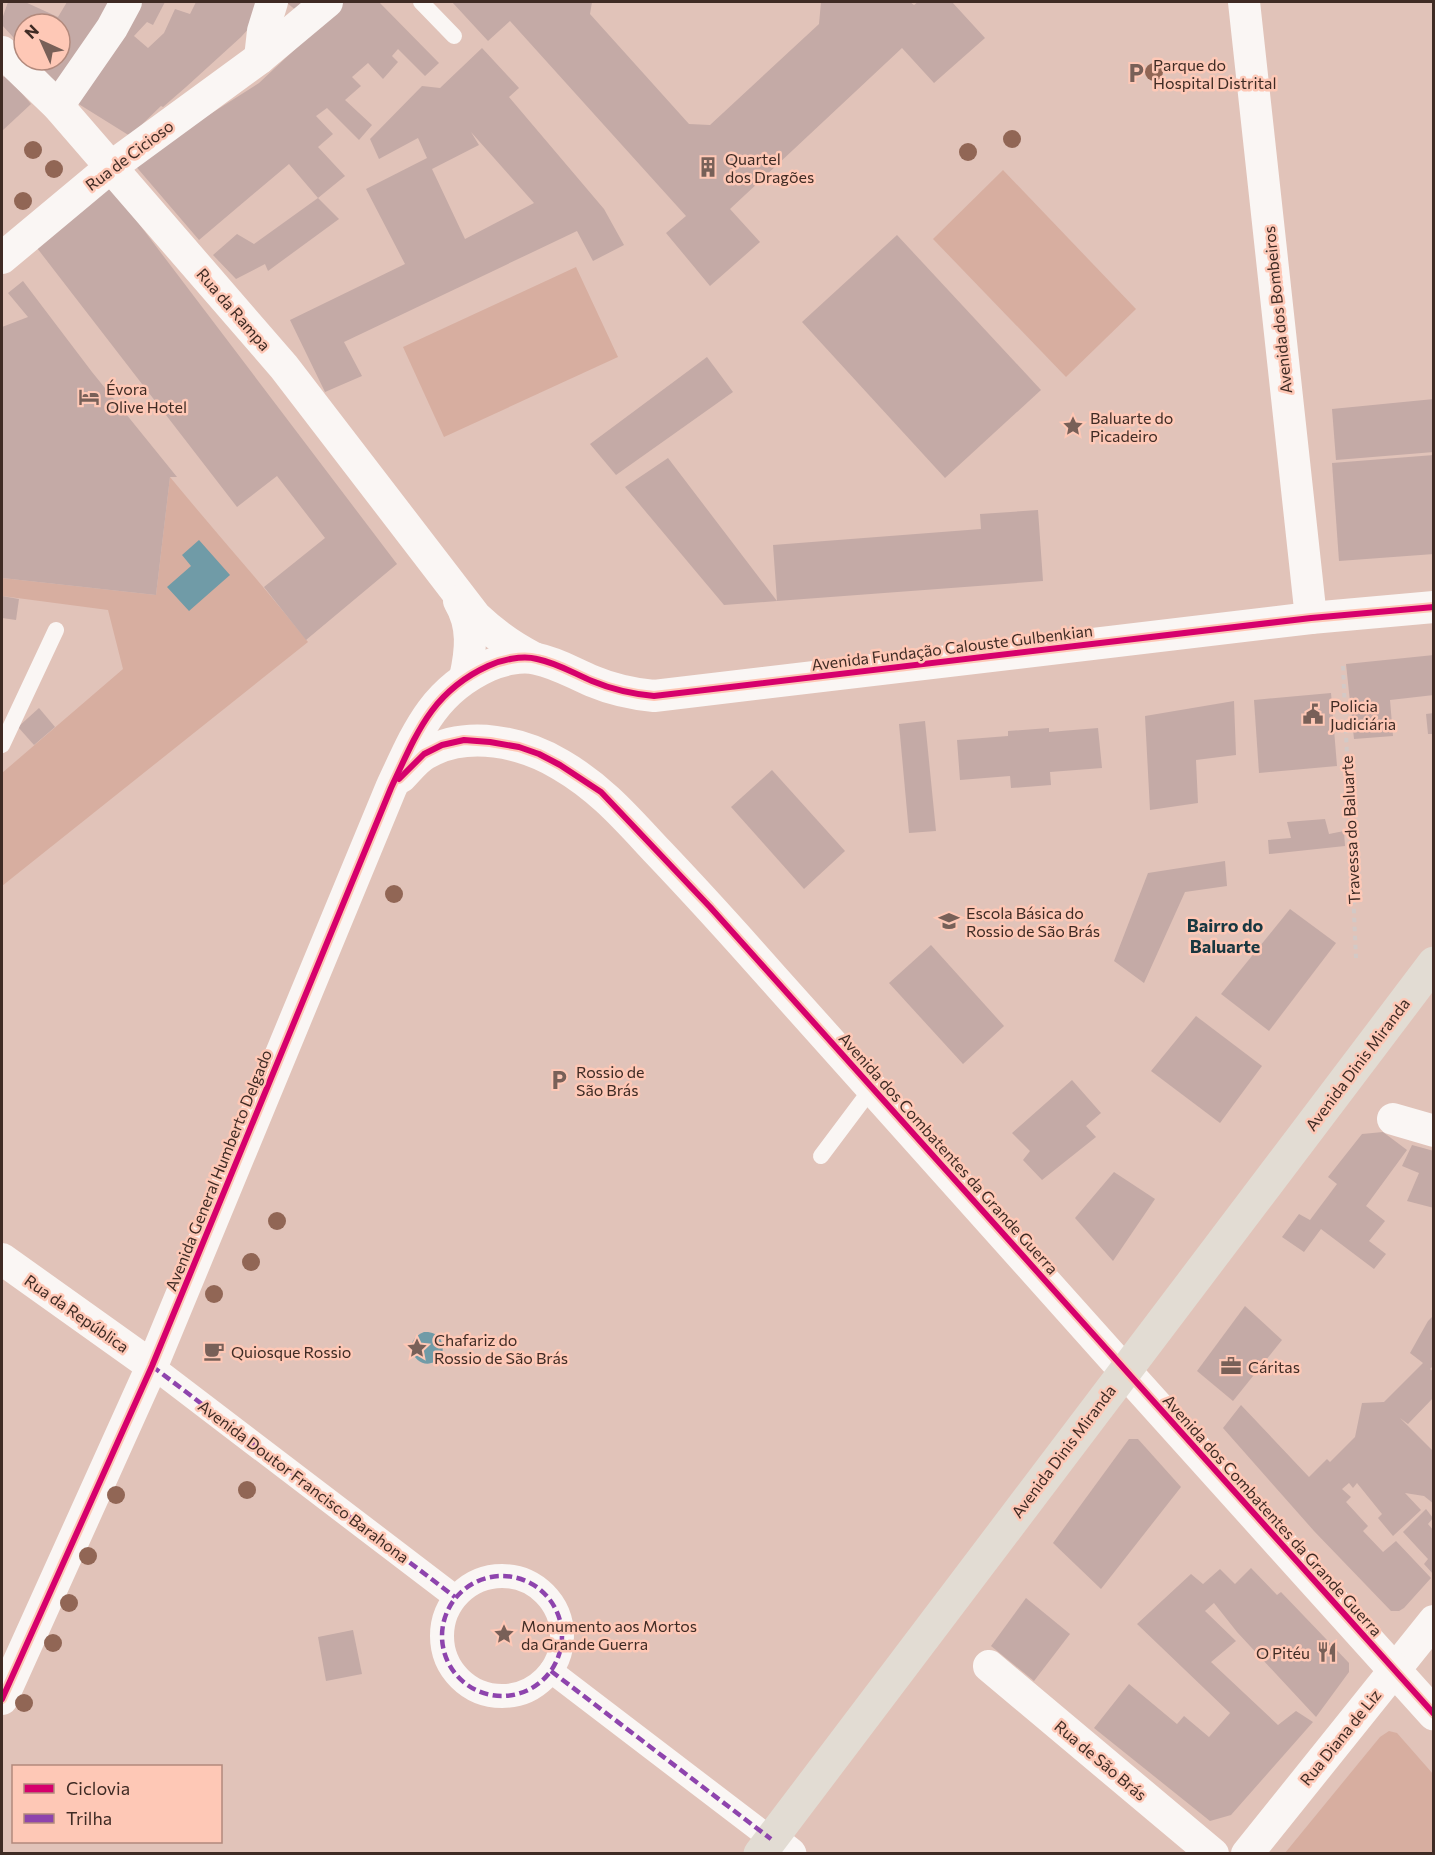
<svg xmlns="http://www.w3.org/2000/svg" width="1435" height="1855" font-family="Commissioner,sans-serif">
  <rect width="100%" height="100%" fill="#e1c3b9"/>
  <g fill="#d7aea0">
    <polygon points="1003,170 1136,309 1066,377 933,239"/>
    <polygon points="576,267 618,357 444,437 403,347"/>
    <path d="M170,477C216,533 264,586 308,642L2,886V773L123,669L108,610L2,596V578L156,595Z"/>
    <polygon points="1389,1731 1397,1733 1433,1774 1433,1853 1285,1853 1380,1737"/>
  </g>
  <g fill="#709ba7">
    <polygon points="199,540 230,575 189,611 167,587 191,566 182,555"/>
    <path d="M424,1332C438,1331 445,1341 442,1354C425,1381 394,1344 424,1332Z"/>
  </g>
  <g fill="#c4aaa6" fill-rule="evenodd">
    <polygon points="8,2 25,2 58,17 67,2 116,2 60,87 35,60 60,60 60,24 24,24 24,49 2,25 2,19"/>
    <polygon points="133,2 165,2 153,25 147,22 134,36 148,48 164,33 175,9 190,14 196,2 263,2 252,25 241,37 186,87 163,107 161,106 130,136 69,98"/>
    <polygon points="286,2 309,2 298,12"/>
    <polygon points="342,2 379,2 439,63 425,76 398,49 392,56 398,62 383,79 368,63 352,77 361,86 345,100 372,125 359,140 327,108 316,116 333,134 318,147 345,176 318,198 289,164 199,240 133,163 259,83 291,53"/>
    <polygon points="452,2 592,2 590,14 689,124 710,125 819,24 821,2 910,2 914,5 918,2 952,2 985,38 934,83 902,48 730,209 760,242 710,286 666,233 686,216 510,21 488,41"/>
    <path d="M482,48L519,88L509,97L604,209L624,245L593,261L577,231L344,342L362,376L325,392L290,320L405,264L366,189L427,158L418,138L379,159L370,139L422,86L440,88ZM471,132L534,203L465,239L432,169L479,145Z"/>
    <polygon points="6,75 31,104 2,131 2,78"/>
    <polygon points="108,183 397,564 306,640 264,587 325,538 277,476 237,507 37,248"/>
    <polygon points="318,198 339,219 268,271 265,264 236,279 213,255 237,234 254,244"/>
    <polygon points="897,235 1041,390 945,478 802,322"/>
    <polygon points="23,281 92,372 177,477 170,477 156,595 2,578 2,327 28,317 8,293"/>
    <polygon points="707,357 733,392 616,475 590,444"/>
    <polygon points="1434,399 1434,452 1336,460 1332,409"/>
    <polygon points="1434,455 1434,554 1339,561 1332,463"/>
    <polygon points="668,458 777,601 773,545 981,529 980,514 1038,510 1043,581 777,601 724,605 625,487"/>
    <polygon points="2,596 19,599 16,620 2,618"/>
    <polygon points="1434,655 1434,695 1390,700 1393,736 1354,739 1346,664"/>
    <polygon points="1331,693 1337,766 1259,773 1254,700"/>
    <polygon points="1234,701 1236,755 1196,760 1198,803 1150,810 1145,716"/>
    <polygon points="39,708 55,727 34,745 18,727"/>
    <polygon points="1434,713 1434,734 1428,734 1426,714"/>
    <polygon points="925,721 936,831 909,833 899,724"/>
    <polygon points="1049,728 1049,732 1098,728 1102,768 1050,772 1051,785 1011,788 1010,776 960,780 957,740 1008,736 1008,731"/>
    <polygon points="772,770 845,851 804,889 731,807"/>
    <polygon points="1325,819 1329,834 1344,831 1345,846 1269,854 1268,840 1291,838 1287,822"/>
    <polygon points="1225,861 1227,886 1185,892 1144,983 1114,961 1148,873"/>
    <polygon points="1290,909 1336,943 1269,1031 1221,994"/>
    <polygon points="931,945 1004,1026 963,1064 889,983"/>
    <polygon points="1196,1016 1262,1066 1220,1123 1151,1071"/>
    <polygon points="1072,1080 1101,1113 1086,1126 1096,1137 1042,1180 1023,1160 1030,1151 1012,1133"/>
    <polygon points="1383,1132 1407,1150 1366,1206 1385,1221 1369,1241 1386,1254 1374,1269 1321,1229 1304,1252 1282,1237 1299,1214 1310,1220 1337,1184 1328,1177 1362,1134"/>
    <polygon points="1412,1145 1434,1151 1434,1208 1407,1201 1419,1173 1402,1166"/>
    <polygon points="1114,1172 1155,1199 1113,1261 1075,1218"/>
    <polygon points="1245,1306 1282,1340 1233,1401 1197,1371"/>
    <polygon points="1434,1315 1434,1365 1430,1369 1434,1372 1434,1397 1408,1424 1400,1418 1434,1452 1434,1504 1424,1496 1405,1493 1421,1510 1393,1536 1378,1518 1382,1514 1357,1483 1353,1488 1349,1483 1342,1489 1351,1497 1346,1502 1368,1526 1363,1531 1383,1552 1396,1541 1431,1578 1404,1608 1399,1611 1391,1611 1314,1531 1223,1428 1241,1405 1309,1477 1327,1459 1330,1462 1355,1437 1362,1403 1384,1402 1423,1363 1410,1353 1428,1321"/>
    <polygon points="1129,1439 1138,1439 1181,1487 1101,1589 1053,1543"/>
    <polygon points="1426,1509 1433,1518 1428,1524 1434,1531 1434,1575 1424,1564 1428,1559 1403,1532"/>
    <polygon points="1251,1568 1277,1595 1281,1592 1349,1663 1349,1672 1316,1717 1237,1632 1214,1603 1205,1611 1236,1641 1211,1662 1278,1725 1296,1711 1313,1722 1231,1815 1210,1821 1094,1728 1129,1684 1177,1724 1184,1716 1209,1737 1230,1713 1137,1624 1191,1574 1203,1584 1220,1569 1235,1584"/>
    <polygon points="1026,1598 1070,1634 1034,1681 991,1646"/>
    <polygon points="353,1630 362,1674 326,1681 318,1637"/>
  </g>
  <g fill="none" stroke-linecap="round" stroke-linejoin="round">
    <polyline stroke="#d3c9c6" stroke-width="4" stroke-dasharray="4.5 4.5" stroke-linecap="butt" points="1343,666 1356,958"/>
    <g stroke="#faf6f4" stroke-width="16">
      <polyline points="421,2 454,36"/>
      <polyline points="2,745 56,630"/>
      <polyline points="821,1156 872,1088"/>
    </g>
    <g stroke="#faf6f4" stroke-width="24">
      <polyline points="152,1366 455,1597"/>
      <circle cx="502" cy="1636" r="60"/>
      <polyline points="551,1671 771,1839"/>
    </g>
    <g stroke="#faf6f4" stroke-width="32">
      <polyline points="1244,2 1311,618"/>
      <path d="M2,52L58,106L284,367L476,617C494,634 512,647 534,658"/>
      <polyline points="260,58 263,31 272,2"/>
      <polyline points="58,106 112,28 126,2"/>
      <polyline points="2,258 111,167 260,58 327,2"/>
      <path d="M459,601C474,626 471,651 465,678"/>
      <path d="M401,777C409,769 417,758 427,753C468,730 523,742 561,765C602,789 627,819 658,852C698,894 736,936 774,979C891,1109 1008,1239 1124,1370"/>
      <polyline points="1393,1119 1434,1131"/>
      <polyline points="2,1259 152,1366"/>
      <polyline points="989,1666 1213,1854"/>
      <path d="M2,1699L152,1366L391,788C416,735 431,692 488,666C501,660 522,655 537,659C557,663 573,673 592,681C611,689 633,694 654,696L1311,618L1434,607"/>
      <polyline points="1247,1854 1434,1621"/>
    </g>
    <g stroke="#faf6f4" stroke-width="33">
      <polyline points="1124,1370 1434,1714"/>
      <polyline points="771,1839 790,1854"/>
    </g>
    <polyline stroke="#e2dcd3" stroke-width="33" points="760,1854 1434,963"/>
    <g stroke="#8e44ad" stroke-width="4.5" stroke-dasharray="9 4.5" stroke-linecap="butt">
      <polyline points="152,1366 455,1597"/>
      <circle cx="502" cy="1636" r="60"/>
      <polyline points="551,1671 771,1839"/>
    </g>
    <g stroke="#fec8b6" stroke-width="10">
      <g id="cycleway">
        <polyline points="399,779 424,754 442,745 464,740 490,742 519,747 539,754 560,765 601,792 710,907 1434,1714"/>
        <path d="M2,1699L152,1366L391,788C416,735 431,692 488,666C501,660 522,655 537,659C557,663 573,673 592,681C611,689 633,694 654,696L1311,618L1434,607"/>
      </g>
    </g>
    <use href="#cycleway" stroke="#d6006c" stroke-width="6"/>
  </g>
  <g fill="#916655">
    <circle cx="1154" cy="72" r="9"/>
    <circle cx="1012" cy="139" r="9"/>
    <circle cx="33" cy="150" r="9"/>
    <circle cx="968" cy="152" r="9"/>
    <circle cx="54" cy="169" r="9"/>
    <circle cx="23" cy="201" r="9"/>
    <circle cx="394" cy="894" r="9"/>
    <circle cx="277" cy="1221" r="9"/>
    <circle cx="251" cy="1262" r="9"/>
    <circle cx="214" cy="1294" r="9"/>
    <circle cx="247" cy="1490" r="9"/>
    <circle cx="116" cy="1495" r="9"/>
    <circle cx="88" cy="1556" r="9"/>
    <circle cx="69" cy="1603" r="9"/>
    <circle cx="53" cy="1643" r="9"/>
    <circle cx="24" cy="1703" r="9"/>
  </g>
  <defs>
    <g id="parking-bare" transform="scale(1.62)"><path d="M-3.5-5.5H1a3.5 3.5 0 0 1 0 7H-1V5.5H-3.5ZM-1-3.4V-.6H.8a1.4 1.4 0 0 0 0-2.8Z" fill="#786058" stroke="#fec8b6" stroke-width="2.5" paint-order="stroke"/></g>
    <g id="building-bare" transform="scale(1.62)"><path d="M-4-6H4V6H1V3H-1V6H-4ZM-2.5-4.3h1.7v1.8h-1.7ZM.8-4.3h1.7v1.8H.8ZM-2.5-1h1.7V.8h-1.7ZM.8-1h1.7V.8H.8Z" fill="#786058" stroke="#fec8b6" stroke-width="2.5" paint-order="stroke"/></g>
    <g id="hotel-bare" transform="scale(1.62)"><path d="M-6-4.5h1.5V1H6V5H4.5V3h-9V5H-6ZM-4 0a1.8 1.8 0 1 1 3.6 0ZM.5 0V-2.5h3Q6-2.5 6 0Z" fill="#786058" stroke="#fec8b6" stroke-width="2.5" paint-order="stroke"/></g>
    <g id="sight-bare" transform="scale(1.62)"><path d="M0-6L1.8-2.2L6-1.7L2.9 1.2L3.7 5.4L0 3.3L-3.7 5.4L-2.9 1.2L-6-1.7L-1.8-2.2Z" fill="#786058" stroke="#fec8b6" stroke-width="2.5" paint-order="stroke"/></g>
    <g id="civic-bare" transform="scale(1.62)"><path d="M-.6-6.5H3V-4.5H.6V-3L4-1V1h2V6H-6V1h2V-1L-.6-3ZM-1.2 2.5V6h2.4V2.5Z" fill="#786058" stroke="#fec8b6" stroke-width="2.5" paint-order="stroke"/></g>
    <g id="school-bare" transform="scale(1.62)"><path d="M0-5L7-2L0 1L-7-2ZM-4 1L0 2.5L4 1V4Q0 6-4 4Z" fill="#786058" stroke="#fec8b6" stroke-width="2.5" paint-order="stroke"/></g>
    <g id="cafe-bare" transform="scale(1.62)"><path d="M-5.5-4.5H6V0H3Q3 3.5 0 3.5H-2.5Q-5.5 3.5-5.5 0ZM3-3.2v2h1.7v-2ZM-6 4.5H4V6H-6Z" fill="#786058" stroke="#fec8b6" stroke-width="2.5" paint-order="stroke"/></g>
    <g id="office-bare" transform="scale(1.62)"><path d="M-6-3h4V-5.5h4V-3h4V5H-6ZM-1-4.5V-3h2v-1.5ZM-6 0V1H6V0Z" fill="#786058" stroke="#fec8b6" stroke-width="2.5" paint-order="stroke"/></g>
    <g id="restaurant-bare" transform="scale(1.62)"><path d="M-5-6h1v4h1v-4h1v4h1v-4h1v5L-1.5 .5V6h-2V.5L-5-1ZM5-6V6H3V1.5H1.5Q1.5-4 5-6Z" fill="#786058" stroke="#fec8b6" stroke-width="2.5" paint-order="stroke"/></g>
  </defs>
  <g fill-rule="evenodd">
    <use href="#parking-bare" x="1136" y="73"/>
    <use href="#building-bare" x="708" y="167"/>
    <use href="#hotel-bare" x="89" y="397"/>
    <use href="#sight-bare" x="1073" y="426"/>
    <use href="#civic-bare" x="1313" y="714"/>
    <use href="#school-bare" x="949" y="921"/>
    <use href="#parking-bare" x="559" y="1080"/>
    <use href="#sight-bare" x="417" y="1348"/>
    <use href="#cafe-bare" x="214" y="1351"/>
    <use href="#office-bare" x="1231" y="1366"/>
    <use href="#sight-bare" x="504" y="1634"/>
    <use href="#restaurant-bare" x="1327" y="1652"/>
  </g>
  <g text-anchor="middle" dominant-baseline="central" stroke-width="5" stroke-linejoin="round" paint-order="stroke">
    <g font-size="16" fill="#3f2b24" stroke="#fec8b6" text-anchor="start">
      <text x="1153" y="64">Parque do<tspan x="1153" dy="18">Hospital Distrital</tspan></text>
      <text x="725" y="158">Quartel<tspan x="725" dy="18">dos Dragões</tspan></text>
      <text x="106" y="388">Évora<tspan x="106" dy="18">Olive Hotel</tspan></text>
      <text x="1090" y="417">Baluarte do<tspan x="1090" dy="18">Picadeiro</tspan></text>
      <text x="1330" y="705">Policia<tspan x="1330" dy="18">Judiciária</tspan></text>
      <text x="966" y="912">Escola Básica do<tspan x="966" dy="18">Rossio de São Brás</tspan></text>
      <text x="576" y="1071">Rossio de<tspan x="576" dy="18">São Brás</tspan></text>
      <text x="434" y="1339">Chafariz do<tspan x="434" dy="18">Rossio de São Brás</tspan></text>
      <text x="231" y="1351">Quiosque Rossio</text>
      <text x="1248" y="1366">Cáritas</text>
      <text x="521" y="1625">Monumento aos Mortos<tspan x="521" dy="18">da Grande Guerra</tspan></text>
      <text x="1310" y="1652" text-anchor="end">O Pitéu</text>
    </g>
    <g font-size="16" fill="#3f2b24" stroke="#fec8b6">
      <text transform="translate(129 155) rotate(-37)">Rua de Cicioso</text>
      <text transform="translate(234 309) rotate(49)">Rua da Rampa</text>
      <text transform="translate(1277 310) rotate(-96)">Avenida dos Bombeiros</text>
      <text transform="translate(952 647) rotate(-7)">Avenida Fundação Calouste Gulbenkian</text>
      <text transform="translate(1350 830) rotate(-93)">Travessa do Baluarte</text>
      <text transform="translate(1357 1064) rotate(-53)">Avenida Dinis Miranda</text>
      <text transform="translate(949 1153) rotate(48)">Avenida dos Combatentes da Grande Guerra</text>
      <text transform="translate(218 1170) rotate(-68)">Avenida General Humberto Delgado</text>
      <text transform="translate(77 1313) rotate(35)">Rua da República</text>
      <text transform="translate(1063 1451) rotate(-53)">Avenida Dinis Miranda</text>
      <text transform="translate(304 1481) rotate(37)">Avenida Doutor Francisco Barahona</text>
      <text transform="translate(1273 1515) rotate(48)">Avenida dos Combatentes da Grande Guerra</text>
      <text transform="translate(1340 1737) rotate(-51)">Rua Diana de Liz</text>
      <text transform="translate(1101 1760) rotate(40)">Rua de São Brás</text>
    </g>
    <g font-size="18" font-weight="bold" fill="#183740" stroke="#fec8b6">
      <text x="1225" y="925">Bairro do<tspan x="1225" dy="21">Baluarte</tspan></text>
    </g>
  </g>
  <rect width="1435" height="1855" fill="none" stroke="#3f2b24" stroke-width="6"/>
  <rect x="12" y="1765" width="210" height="78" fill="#fec8b6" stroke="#b2897c" stroke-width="1.5"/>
  <rect x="24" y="1784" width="30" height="9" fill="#d6006c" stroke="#b2897c" stroke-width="1.5"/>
  <text x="66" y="1795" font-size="18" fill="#3f2b24">Ciclovia</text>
  <rect x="24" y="1814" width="30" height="9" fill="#8e44ad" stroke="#b2897c" stroke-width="1.5"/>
  <text x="66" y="1825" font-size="18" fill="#3f2b24">Trilha</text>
  <g transform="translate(42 42) rotate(315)"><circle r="28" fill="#fec8b6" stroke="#b2897c" stroke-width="1.5"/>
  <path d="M0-4.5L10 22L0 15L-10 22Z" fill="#786058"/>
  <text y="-9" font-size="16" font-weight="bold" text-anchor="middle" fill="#3f2b24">N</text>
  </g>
</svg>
